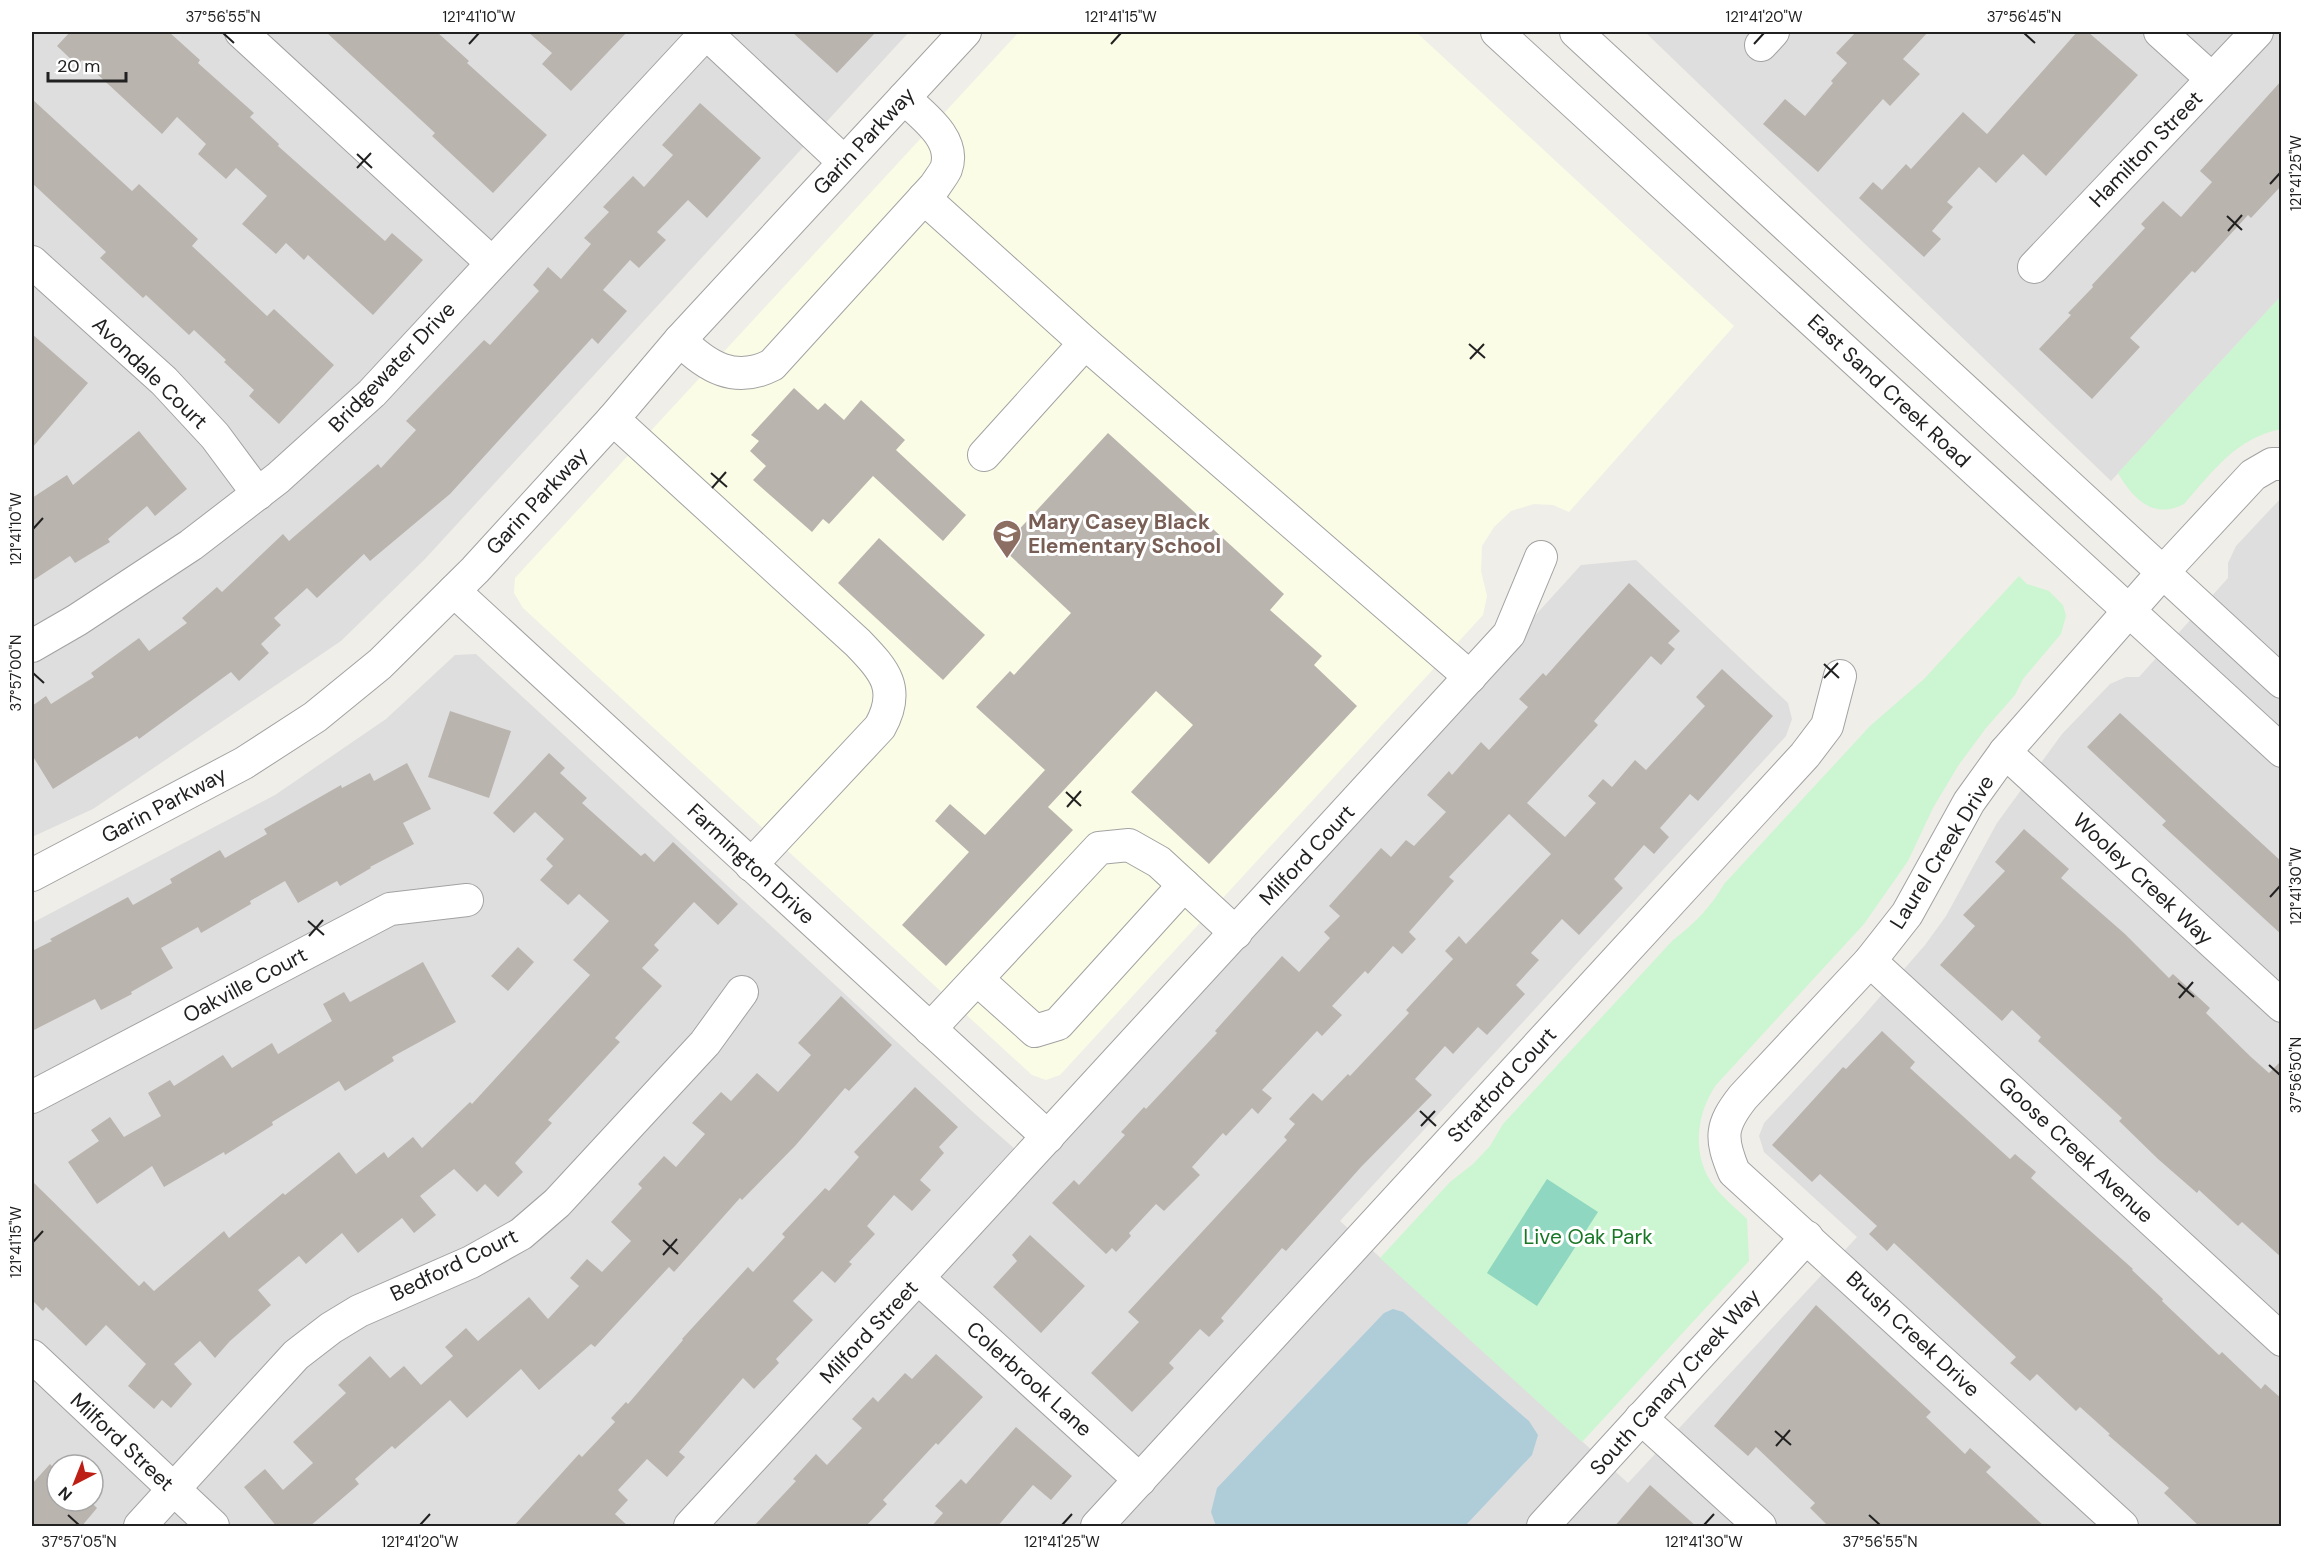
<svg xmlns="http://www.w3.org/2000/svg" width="2313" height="1558" font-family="'DM Sans',sans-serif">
  <rect width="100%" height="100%" fill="#f0eee9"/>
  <g fill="#dfdede" fill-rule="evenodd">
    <polygon points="32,32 909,32 425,559 341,641 93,809 32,837"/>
    <polygon points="1645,32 2281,32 2281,296 2111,481"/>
    <path d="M2281,498V1526H32V923L275,795L386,719L455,655L476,654L974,1113L1034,1166L1581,565L1636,560L1788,703L1792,719L1786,736L1340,1221L1628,1483L1857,1237L1764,1152L1759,1136L1764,1123L1859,1021L1925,945L1946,916L1997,823L2062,734L2110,684L2126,677H2139L2228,578V563L2236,546ZM57,1465H93V1501H57Z"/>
  </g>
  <polygon fill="#fbfce6" points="1019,32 1416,32 1734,326 1569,512 1553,505 1534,504 1511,511 1494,527 1482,546 1481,571 1487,596 1483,615 1060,1075 1046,1080 1032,1075 523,608 514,593 515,578"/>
  <g fill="#ccf5d1">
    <path d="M2281,296V429C2236,438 2213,471 2184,504C2154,520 2133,499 2118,473Z"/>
    <path d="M2019,576L2027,584L2049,591L2063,605L2066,616L2061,634L2023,679L2015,695L1986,728L1958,766L1933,808L1908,861L1864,924L1716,1085C1696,1114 1691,1156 1714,1186C1723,1198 1736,1208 1747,1219L1749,1261L1582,1442L1380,1258L1450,1182L1473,1164L1490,1146L1503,1124L1673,940C1694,924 1711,907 1724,884L1870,726L1924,679Z"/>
  </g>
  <polygon fill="#8fd7c0" points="1547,1179 1598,1212 1537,1306 1487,1273"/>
  <polygon fill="#aecdd9" points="1393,1309 1403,1312 1529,1421 1538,1435 1532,1455 1465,1526 1216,1526 1211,1512 1217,1488 1384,1313"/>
  <g fill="#bab4af">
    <polygon points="70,32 169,32 200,60 198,63 254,113 250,117 279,144 278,146 385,241 392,233 423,260 373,315 308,255 304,260 286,243 276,254 242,224 267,196 236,168 226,179 198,154 206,144 177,117 162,134 82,60 77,65 57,46"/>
    <polygon points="326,32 437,32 469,61 467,63 547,135 493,193 432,136 435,133"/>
    <polygon points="528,32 627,32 571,91 542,64 552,53"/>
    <polygon points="792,32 876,32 837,73"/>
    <polygon points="1856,32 1928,32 1903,59 1920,74 1890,106 1883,99 1818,172 1763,124 1785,99 1805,116 1833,83 1831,81 1847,63 1836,53"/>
    <polygon points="2077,32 2088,32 2138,75 2046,176 2023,154 1996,183 1979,167 1947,202 1953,207 1932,231 1941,239 1924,257 1859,198 1873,182 1882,190 1906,164 1911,169 1963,112 1987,134"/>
    <polygon points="2282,80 2282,185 2251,218 2248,215 2195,273 2192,271 2130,338 2140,347 2092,399 2039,349 2071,315 2068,313 2093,287 2092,285 2145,228 2141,224 2163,201 2181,217 2212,182 2200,171"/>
    <polygon points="32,99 132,191 139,184 198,239 192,246 267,316 274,309 334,365 279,424 249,396 254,390 224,362 226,360 194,330 189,335 146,295 143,298 100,258 106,252 32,183"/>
    <polygon points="700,103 761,158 707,218 688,200 657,232 666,240 639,268 630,260 603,290 627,311 598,344 592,338 450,494 370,561 364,554 317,598 307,588 274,618 281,625 261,644 269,653 239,681 231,672 139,739 137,736 53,789 32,755 32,706 46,696 51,704 94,677 91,673 139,638 149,651 187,623 182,618 217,587 222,592 283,534 289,541 378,464 381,468 416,430 406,421 484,340 490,345 539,291 533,285 548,267 561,279 591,244 584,238 609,212 603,207 633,176 644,187 673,155 662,145"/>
    <polygon points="32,334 88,383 32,448"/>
    <polygon points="794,388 818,410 825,403 844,420 861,400 905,440 896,450 966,515 943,541 873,476 829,524 823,519 812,532 753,480 766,466 750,451 759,441 751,435"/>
    <polygon points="139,431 187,489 155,516 147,506 108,539 110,542 75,563 70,556 32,581 32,498 67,475 73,485"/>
    <polygon points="1108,433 1284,594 1270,610 1322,656 1314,665 1357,706 1209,864 1131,792 1193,725 1156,691 1048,807 1073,830 946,966 902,925 969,852 935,821 950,804 985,835 1045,770 976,707 1010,671 1014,675 1071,613 1002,548"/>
    <polygon points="879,538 985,635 943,680 838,583"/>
    <polygon points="1629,583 1680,631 1668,643 1675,649 1661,665 1651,656 1594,721 1598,725 1527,803 1565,837 1596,803 1588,796 1603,779 1612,787 1635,760 1646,770 1705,706 1696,697 1722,669 1773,716 1698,801 1690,794 1660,828 1669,837 1654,854 1644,845 1614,879 1623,888 1579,935 1562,919 1531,953 1539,960 1516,985 1525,994 1487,1035 1478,1027 1453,1054 1445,1046 1415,1079 1432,1095 1361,1167 1286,1251 1282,1248 1221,1318 1224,1321 1209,1337 1200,1329 1169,1363 1174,1368 1132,1412 1091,1373 1139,1322 1128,1312 1287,1140 1284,1137 1295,1124 1289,1119 1313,1093 1322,1101 1348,1074 1350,1076 1409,1013 1406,1010 1453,959 1445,951 1459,936 1466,944 1551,854 1509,814 1449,877 1454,881 1409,932 1416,939 1402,954 1393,946 1368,974 1365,971 1332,1006 1342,1015 1322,1036 1317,1031 1262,1090 1272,1098 1258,1114 1252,1108 1226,1136 1223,1133 1192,1167 1200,1175 1164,1211 1156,1204 1129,1233 1131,1236 1116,1252 1112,1248 1106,1254 1052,1203 1074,1180 1079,1185 1125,1135 1121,1132 1144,1107 1146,1109 1217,1033 1215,1031 1282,956 1299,972 1330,938 1324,932 1340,916 1329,906 1381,848 1391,857 1406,840 1414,846 1446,812 1427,795 1449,771 1452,775 1481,742 1489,750 1528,707 1519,699 1543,673 1546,676"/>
    <polygon points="450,711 511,731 489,798 428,777"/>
    <polygon points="2120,713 2282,862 2282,935 2162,825 2166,821 2087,747"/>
    <polygon points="549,753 565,768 560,773 587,798 582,803 641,856 645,853 654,862 673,842 738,904 718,925 694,902 654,945 659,950 642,968 662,986 615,1038 620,1042 548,1120 552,1123 515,1163 523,1172 498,1197 485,1184 477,1192 454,1169 420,1196 436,1215 414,1233 402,1218 358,1253 342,1233 306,1264 299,1256 258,1290 271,1305 230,1341 215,1358 200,1341 174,1364 192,1384 171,1408 162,1400 154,1409 128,1386 146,1364 106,1325 86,1346 46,1307 43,1311 32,1300 32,1181 139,1286 144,1281 154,1291 224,1231 229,1238 283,1193 285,1195 339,1152 356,1174 384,1152 388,1158 413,1137 422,1148 470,1102 472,1104 590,975 573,960 609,921 579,894 568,905 540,880 553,866 546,859 564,839 535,812 514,833 493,813"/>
    <polygon points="407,763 431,809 403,823 414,844 370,867 371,868 340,886 337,881 298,903 285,881 250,901 251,904 201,933 198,927 161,948 173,968 131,992 132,994 101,1010 95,999 32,1031 32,951 52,941 50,939 128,897 133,905 172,883 170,879 220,850 225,858 267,834 264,829 341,785 342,788 370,773 374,781"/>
    <polygon points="2024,829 2069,869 2061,878 2125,934 2169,978 2173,974 2210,1008 2206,1013 2251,1057 2269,1073 2282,1060 2282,1258 2242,1222 2238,1226 2199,1190 2197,1193 2158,1159 2119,1121 2122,1118 2038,1041 2041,1037 2012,1010 2002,1021 1940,965 1975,926 1963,915 2005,871 1995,862"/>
    <polygon points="518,947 534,962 508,991 491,976"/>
    <polygon points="423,962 456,1022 392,1057 394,1061 345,1091 339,1081 272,1122 273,1125 225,1155 224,1152 164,1187 152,1166 97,1204 68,1162 99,1141 91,1130 110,1117 124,1137 161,1116 148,1093 170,1080 174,1086 223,1055 232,1068 272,1043 278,1054 332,1021 323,1004 344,992 350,1002"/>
    <polygon points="841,996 892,1045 849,1091 845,1088 795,1146 742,1200 740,1198 674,1272 669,1267 595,1347 591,1344 539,1390 521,1369 467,1418 450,1400 395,1449 392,1446 355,1479 359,1484 309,1527 277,1527 244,1487 265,1469 283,1490 313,1463 293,1442 346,1393 338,1385 370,1356 390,1378 404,1366 421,1385 453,1356 445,1347 466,1328 478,1341 529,1297 548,1319 579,1286 570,1278 587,1259 602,1272 631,1241 611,1222 642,1188 638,1184 664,1156 676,1167 705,1134 692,1123 721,1092 731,1101 757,1073 778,1092 811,1055 798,1043"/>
    <polygon points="1882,1031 1915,1062 1910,1068 2010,1159 2015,1154 2036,1172 2031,1178 2133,1269 2132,1270 2163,1299 2162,1301 2219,1355 2222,1352 2261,1389 2265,1384 2282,1399 2282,1527 2200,1527 2164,1493 2169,1488 2108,1435 2110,1434 2080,1407 2076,1411 2037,1374 2030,1381 2010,1363 2016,1357 1894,1243 1887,1251 1869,1234 1877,1226 1820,1174 1812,1182 1772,1145 1843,1067 1846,1069"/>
    <polygon points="915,1087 958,1127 939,1147 944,1153 920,1180 931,1190 912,1211 894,1195 867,1226 875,1234 849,1262 852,1264 835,1283 822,1271 793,1301 813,1320 776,1359 779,1363 754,1389 743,1378 679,1452 685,1457 667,1477 647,1459 618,1490 628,1500 615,1514 629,1527 513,1527 579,1454 582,1457 615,1422 611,1418 626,1402 628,1404 683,1340 682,1339 748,1267 753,1272 785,1237 782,1234 825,1188 829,1191 859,1157 854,1152"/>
    <polygon points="1030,1235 1085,1286 1041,1333 993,1287 1017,1261 1012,1255"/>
    <polygon points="1816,1305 1931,1412 1926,1417 1965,1454 1970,1448 1991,1467 1986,1472 2045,1527 1829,1527 1810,1508 1815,1503 1756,1447 1748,1456 1714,1426"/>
    <polygon points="936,1354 983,1397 938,1445 936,1443 883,1500 887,1504 865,1527 753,1527 796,1481 793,1479 816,1454 827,1465 862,1428 852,1419 873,1397 878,1402 905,1373 912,1379"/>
    <polygon points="1016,1427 1072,1476 1051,1500 1033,1485 997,1527 931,1527 943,1513 935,1506 961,1479 966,1484"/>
    <polygon points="50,1464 57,1471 57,1501 90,1501 97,1508 81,1527 32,1527 32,1484"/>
    <polygon points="1650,1485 1697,1527 1614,1527"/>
  </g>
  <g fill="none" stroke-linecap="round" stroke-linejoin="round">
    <g stroke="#a2a2a2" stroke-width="34">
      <g id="minor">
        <polyline points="241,32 492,263"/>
        <polyline points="705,32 844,162"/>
        <polyline points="1497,32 2282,751"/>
        <polyline points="1576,32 2282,682"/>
        <polyline points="2160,32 2212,79"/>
        <polyline points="1761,45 1773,32"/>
        <polyline points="924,198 1085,343 1470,677"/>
        <polyline points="32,262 164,381 215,436 258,494"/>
        <polyline points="2034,267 2257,32"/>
        <path d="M680,340C707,367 735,384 772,365L935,186C938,181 943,175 946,169C957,139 922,115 904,98"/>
        <path d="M613,419L858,643C885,671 901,689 880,727L751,865"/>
        <polyline points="984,455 1085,343"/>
        <polyline points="454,591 1048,1137"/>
        <polyline points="32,646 77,620 191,545 278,478 372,393 707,32"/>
        <polyline points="2005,752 2282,1006"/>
        <polyline points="32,875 244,763 315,717 380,664 475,570 613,419 680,340 965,32"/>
        <polyline points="1870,961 2282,1340"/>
        <polyline points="977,979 1035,1031 1058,1024 1184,885"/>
        <polyline points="930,1029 1099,848 1129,845 1159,862 1236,933"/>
        <polyline points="32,1097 390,909 467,900"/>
        <polyline points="918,1278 1140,1480"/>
        <polyline points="32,1356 213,1526"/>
        <polyline points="1641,1418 1760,1526"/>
        <polyline points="140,1526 296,1355 331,1328 359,1311 471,1262 521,1234 557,1203 705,1043 742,992"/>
        <polyline points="690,1526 1509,634 1541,557"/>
        <polyline points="1097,1526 1805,755 1827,726 1840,676"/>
        <polyline points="1543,1526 1807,1237"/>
        <path d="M2122,1526L1734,1172C1720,1138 1720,1126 1743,1097L1870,961L1907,914L1969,802L2005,752L2163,572L2253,475L2272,464H2282"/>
      </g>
    </g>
    <use href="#minor" stroke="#fff" stroke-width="32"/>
  </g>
  <path fill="none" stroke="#212121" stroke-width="2" d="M223,33L234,43M2024,33L2035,43M469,44L479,33M1111,44L1121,33M1754,44L1764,33M357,154L372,168M357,168L371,153M2270,184L2280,173M2227,216L2242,230M2228,231L2242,215M1469,344L1485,358M1470,359L1484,344M711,473L727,487M712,488L726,472M33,529L43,518M1824,664L1839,678M33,673L44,683M1824,678L1838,663M1066,792L1081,806M1067,807L1081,791M2270,897L2280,886M308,921L324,935M309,936L323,920M2178,983L2194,997M2179,998L2193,982M2269,1065L2280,1075M1420,1111L1436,1126M1421,1126L1435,1111M663,1240L678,1254M33,1242L43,1231M663,1255L677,1239M1775,1431L1791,1445M1776,1446L1790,1430M68,1515L79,1525M1869,1515L1880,1525M420,1525L430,1514M1062,1525L1072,1514M1704,1525L1714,1514"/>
  <defs>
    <g id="school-pin" transform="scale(1.5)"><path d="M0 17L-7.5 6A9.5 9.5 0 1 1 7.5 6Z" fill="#8d6e63" stroke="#fff"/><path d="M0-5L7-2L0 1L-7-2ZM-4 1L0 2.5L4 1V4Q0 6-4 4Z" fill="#fff"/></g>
  </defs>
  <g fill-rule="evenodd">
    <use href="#school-pin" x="1007" y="534"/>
  </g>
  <g text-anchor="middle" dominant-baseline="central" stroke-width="6" stroke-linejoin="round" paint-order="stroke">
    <g font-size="21" fill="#212121" stroke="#fff">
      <text transform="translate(864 141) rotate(-47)">Garin Parkway</text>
      <text transform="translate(2146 149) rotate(-46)">Hamilton Street</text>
      <text transform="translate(392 367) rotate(-46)">Bridgewater Drive</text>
      <text transform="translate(150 373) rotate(44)">Avondale Court</text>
      <text transform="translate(1889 391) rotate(43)">East Sand Creek Road</text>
      <text transform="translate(537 501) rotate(-47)">Garin Parkway</text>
      <text transform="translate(164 805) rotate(-28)">Garin Parkway</text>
      <text transform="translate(1942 852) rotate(-58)">Laurel Creek Drive</text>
      <text transform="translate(1307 855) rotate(-47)">Milford Court</text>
      <text transform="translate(751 864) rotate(43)">Farmington Drive</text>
      <text transform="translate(2143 879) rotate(43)">Wooley Creek Way</text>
      <text transform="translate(245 985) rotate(-28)">Oakville Court</text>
      <text transform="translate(1502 1085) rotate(-47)">Stratford Court</text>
      <text transform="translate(2076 1150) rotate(43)">Goose Creek Avenue</text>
      <text transform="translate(454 1265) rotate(-26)">Bedford Court</text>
      <text transform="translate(869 1332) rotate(-47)">Milford Street</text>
      <text transform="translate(1913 1334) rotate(43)">Brush Creek Drive</text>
      <text transform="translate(1029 1379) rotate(42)">Colerbrook Lane</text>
      <text transform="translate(1675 1382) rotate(-48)">South Canary Creek Way</text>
      <text transform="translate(122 1442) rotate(43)">Milford Street</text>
    </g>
    <g font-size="21" font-weight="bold" fill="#785e54" stroke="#fff" text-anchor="start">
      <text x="1028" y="522">Mary Casey Black<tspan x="1028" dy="24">Elementary School</tspan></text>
    </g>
    <g font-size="21" fill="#177725" stroke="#fff">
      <text x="1588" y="1237">Live Oak Park</text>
    </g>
  </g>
  <rect width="2313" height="1558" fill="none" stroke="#ffffff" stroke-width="66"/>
  <g transform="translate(75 1483) rotate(222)"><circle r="28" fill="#ffffff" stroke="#a6a6a6" stroke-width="1.5"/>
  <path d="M0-4.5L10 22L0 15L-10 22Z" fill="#be1f14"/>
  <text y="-9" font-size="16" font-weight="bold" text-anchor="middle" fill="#212121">N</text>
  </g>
  <path d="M48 72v9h78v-9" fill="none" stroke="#212121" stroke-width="3"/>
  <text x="57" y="72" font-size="18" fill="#212121" stroke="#ffffff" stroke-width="4.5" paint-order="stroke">20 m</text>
  <rect x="33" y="33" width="2247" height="1492" fill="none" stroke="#212121" stroke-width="2"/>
  <g font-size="15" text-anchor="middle" fill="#212121">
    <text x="223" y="22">37°56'55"N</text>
    <text x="479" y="22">121°41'10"W</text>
    <text x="1121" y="22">121°41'15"W</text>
    <text x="1764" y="22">121°41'20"W</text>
    <text x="2024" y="22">37°56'45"N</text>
    <text transform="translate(2296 173) rotate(-90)" y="5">121°41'25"W</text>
    <text transform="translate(16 529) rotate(-90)" y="5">121°41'10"W</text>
    <text transform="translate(16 673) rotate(-90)" y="5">37°57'00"N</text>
    <text transform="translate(2296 886) rotate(-90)" y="5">121°41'30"W</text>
    <text transform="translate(2296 1075) rotate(-90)" y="5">37°56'50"N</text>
    <text transform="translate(16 1242) rotate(-90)" y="5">121°41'15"W</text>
    <text x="79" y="1547">37°57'05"N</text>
    <text x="420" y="1547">121°41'20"W</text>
    <text x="1062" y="1547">121°41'25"W</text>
    <text x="1704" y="1547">121°41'30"W</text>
    <text x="1880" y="1547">37°56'55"N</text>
  </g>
</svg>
